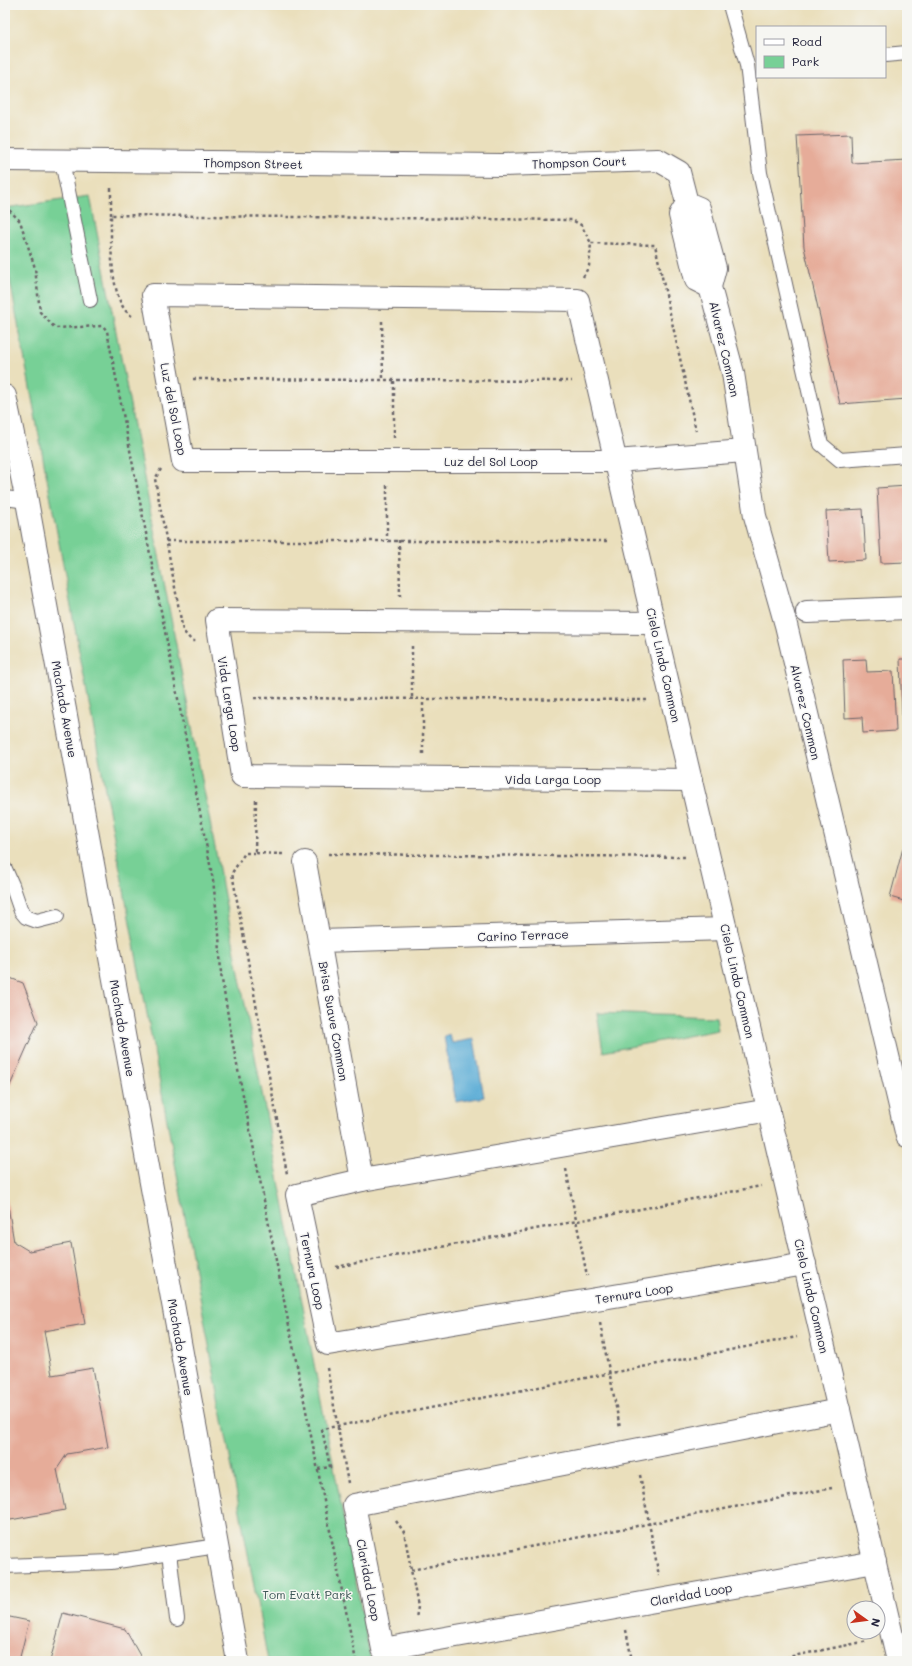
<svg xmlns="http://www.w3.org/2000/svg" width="912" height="1666" font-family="Mali,sans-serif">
  <rect width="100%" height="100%" fill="#f6f6f2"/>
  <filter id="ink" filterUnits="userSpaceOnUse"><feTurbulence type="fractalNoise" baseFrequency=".025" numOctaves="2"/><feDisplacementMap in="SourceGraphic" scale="8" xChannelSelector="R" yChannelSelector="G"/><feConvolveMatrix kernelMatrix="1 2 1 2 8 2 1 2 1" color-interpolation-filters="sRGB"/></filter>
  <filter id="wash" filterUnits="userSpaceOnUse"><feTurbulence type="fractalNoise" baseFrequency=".012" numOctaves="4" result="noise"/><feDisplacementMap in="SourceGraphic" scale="16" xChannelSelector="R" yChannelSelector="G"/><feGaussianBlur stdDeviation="0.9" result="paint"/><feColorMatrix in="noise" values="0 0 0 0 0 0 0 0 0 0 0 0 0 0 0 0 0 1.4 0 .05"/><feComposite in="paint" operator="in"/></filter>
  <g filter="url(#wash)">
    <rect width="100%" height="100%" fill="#eadfbc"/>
    <g fill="#77d096" stroke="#4c7968">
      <polygon points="90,196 371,1661 268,1661 5,254 5,208"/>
      <polygon points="597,1013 716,1017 718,1030 603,1052"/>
    </g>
    <polygon fill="#5aacd5" stroke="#3e6788" points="450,1035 452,1043 474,1039 484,1097 456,1102 444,1037"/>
    <g id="blocks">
      <g fill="#e6ac99">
        <polygon points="851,134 852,163 907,160 907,399 840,404 804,247 797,136"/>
        <polygon points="907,486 907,562 881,563 877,488"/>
        <polygon points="863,509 866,560 829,562 826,511"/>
        <polygon points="866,659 867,672 893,671 896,731 863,733 862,717 845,718 843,660"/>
        <polygon points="900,659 907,659 907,741 903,741"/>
        <polygon points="903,848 907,849 907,902 890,897"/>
        <polygon points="5,976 23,983 38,1022 5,1097"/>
        <polygon points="7,1200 14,1242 29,1251 71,1243 85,1324 44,1331 52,1375 93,1368 108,1447 67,1454 57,1469 65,1510 5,1521 5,1201"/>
        <polygon points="63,1613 125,1629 143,1661 50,1661"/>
        <polygon points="5,1616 29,1621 19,1661 5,1661"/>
      </g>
    </g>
  </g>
  <g filter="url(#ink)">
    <use href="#blocks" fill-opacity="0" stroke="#686468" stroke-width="1"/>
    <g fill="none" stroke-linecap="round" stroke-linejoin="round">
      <g stroke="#686468" stroke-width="16">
        <g id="lane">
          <polyline points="730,5 747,65 760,173 821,444 840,460 907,455"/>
          <polyline points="885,55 907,53"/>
          <polyline points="62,161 90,300"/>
          <polyline points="5,498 27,501"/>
          <polyline points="5,869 12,885 21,911 26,917 37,921 57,916"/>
          <polyline points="169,1553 177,1619"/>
          <polyline points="5,1566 111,1562 217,1546"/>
        </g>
      </g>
      <g stroke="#686468" stroke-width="24">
        <g id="street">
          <polyline points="5,160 501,165 658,160 679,172 687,203"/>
          <polyline points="687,203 699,208 715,268 710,287 733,373 755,516 786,625 907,1136"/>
          <polyline points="687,203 680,215 696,280 710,287"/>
          <polyline points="5,396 27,501 238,1661"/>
          <polyline points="744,451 616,461 183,461 153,295 578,300 626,505 898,1661"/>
          <polyline points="807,612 907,608"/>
          <polyline points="654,623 217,620 242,776 691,780"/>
          <polyline points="305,862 362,1180"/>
          <polyline points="320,941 726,929"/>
          <polyline points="769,1110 362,1180 297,1195 328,1344 805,1264"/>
          <polyline points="839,1410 354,1505 383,1649 875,1562"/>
        </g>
      </g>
      <g stroke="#686468" stroke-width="2.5" stroke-dasharray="3 3" stroke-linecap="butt">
        <polyline points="5,206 20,221 35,268 40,312 55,328 103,326 107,331 213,880 219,934 221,974 233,1045 356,1661"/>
        <polyline points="111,215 111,186"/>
        <polyline points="583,277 589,266 591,243 655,245 696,431"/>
        <path d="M132,316C109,304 111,239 111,215L572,220L581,225L591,243"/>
        <polyline points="382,321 383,380"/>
        <polyline points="193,379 572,381"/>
        <polyline points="394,438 394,380"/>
        <polyline points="161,469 155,479 183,631 192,641 196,641"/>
        <polyline points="387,485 387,540"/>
        <polyline points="399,540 400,598"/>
        <polyline points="166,541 610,541"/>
        <polyline points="412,646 412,699"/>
        <polyline points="254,698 647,700"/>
        <polyline points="423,754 423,699"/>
        <polyline points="256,800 255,853 283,854"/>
        <polyline points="255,853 245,853 232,873 287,1174"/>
        <polyline points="328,854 685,857"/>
        <polyline points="566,1169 587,1276"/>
        <polyline points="336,1267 761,1186"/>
        <polyline points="600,1323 620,1428"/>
        <polyline points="327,1368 348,1483"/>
        <polyline points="318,1469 330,1467 322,1429 797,1337"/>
        <polyline points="640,1475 659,1576"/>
        <polyline points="396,1521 404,1532 418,1607 416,1618"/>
        <polyline points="411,1570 832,1488"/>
        <polyline points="626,1630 632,1661"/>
        <polyline points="768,1661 868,1641"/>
      </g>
      <use href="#lane" stroke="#fff" stroke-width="14"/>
      <use href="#street" stroke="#fff" stroke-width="22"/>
    </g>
  </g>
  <g text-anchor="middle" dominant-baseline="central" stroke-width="3" stroke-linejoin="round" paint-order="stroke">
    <g font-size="12" fill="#22223b" stroke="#f6f6f2">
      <text transform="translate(579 162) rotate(-2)">Thompson Court</text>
      <text transform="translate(253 163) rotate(1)">Thompson Street</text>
      <text transform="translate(725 349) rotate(77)">Alvarez Common</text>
      <text transform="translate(174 409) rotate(79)">Luz del Sol Loop</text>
      <text x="491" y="461">Luz del Sol Loop</text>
      <text transform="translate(664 665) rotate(77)">Cielo Lindo Common</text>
      <text transform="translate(230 704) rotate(81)">Vida Larga Loop</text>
      <text transform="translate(65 709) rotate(80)">Machado Avenue</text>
      <text transform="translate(806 712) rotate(77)">Alvarez Common</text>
      <text x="553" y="779">Vida Larga Loop</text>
      <text transform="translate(523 935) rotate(-2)">Carino Terrace</text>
      <text transform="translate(738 981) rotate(77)">Cielo Lindo Common</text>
      <text transform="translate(334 1021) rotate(80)">Brisa Suave Common</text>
      <text transform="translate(123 1028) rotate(80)">Machado Avenue</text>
      <text transform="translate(313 1271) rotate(78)">Ternura Loop</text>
      <text transform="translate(634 1293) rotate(-9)">Ternura Loop</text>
      <text transform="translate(812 1296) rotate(77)">Cielo Lindo Common</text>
      <text transform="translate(181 1347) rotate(80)">Machado Avenue</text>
      <text transform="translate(369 1580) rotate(79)">Claridad Loop</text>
      <text transform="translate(691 1594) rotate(-10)">Claridad Loop</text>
    </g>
    <g font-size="12" fill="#3c5656" stroke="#f6f6f2">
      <text x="307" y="1594">Tom Evatt Park</text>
    </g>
  </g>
  <rect width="912" height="1666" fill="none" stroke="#f6f6f2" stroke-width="20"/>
  <rect x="756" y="26" width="130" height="52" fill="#f6f6f2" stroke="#a1a1a9"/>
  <rect x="764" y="39" width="20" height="6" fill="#ffffff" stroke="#a1a1a9"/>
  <text x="792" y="46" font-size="12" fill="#22223b">Road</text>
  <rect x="764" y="56" width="20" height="12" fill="#77d096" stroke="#a1a1a9"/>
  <text x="792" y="66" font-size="12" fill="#22223b">Park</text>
  <g transform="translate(866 1620) rotate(104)"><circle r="19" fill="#f6f6f2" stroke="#a1a1a9"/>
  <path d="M0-3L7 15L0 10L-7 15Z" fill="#c8321e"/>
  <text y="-6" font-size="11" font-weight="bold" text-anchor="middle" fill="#22223b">N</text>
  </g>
</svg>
